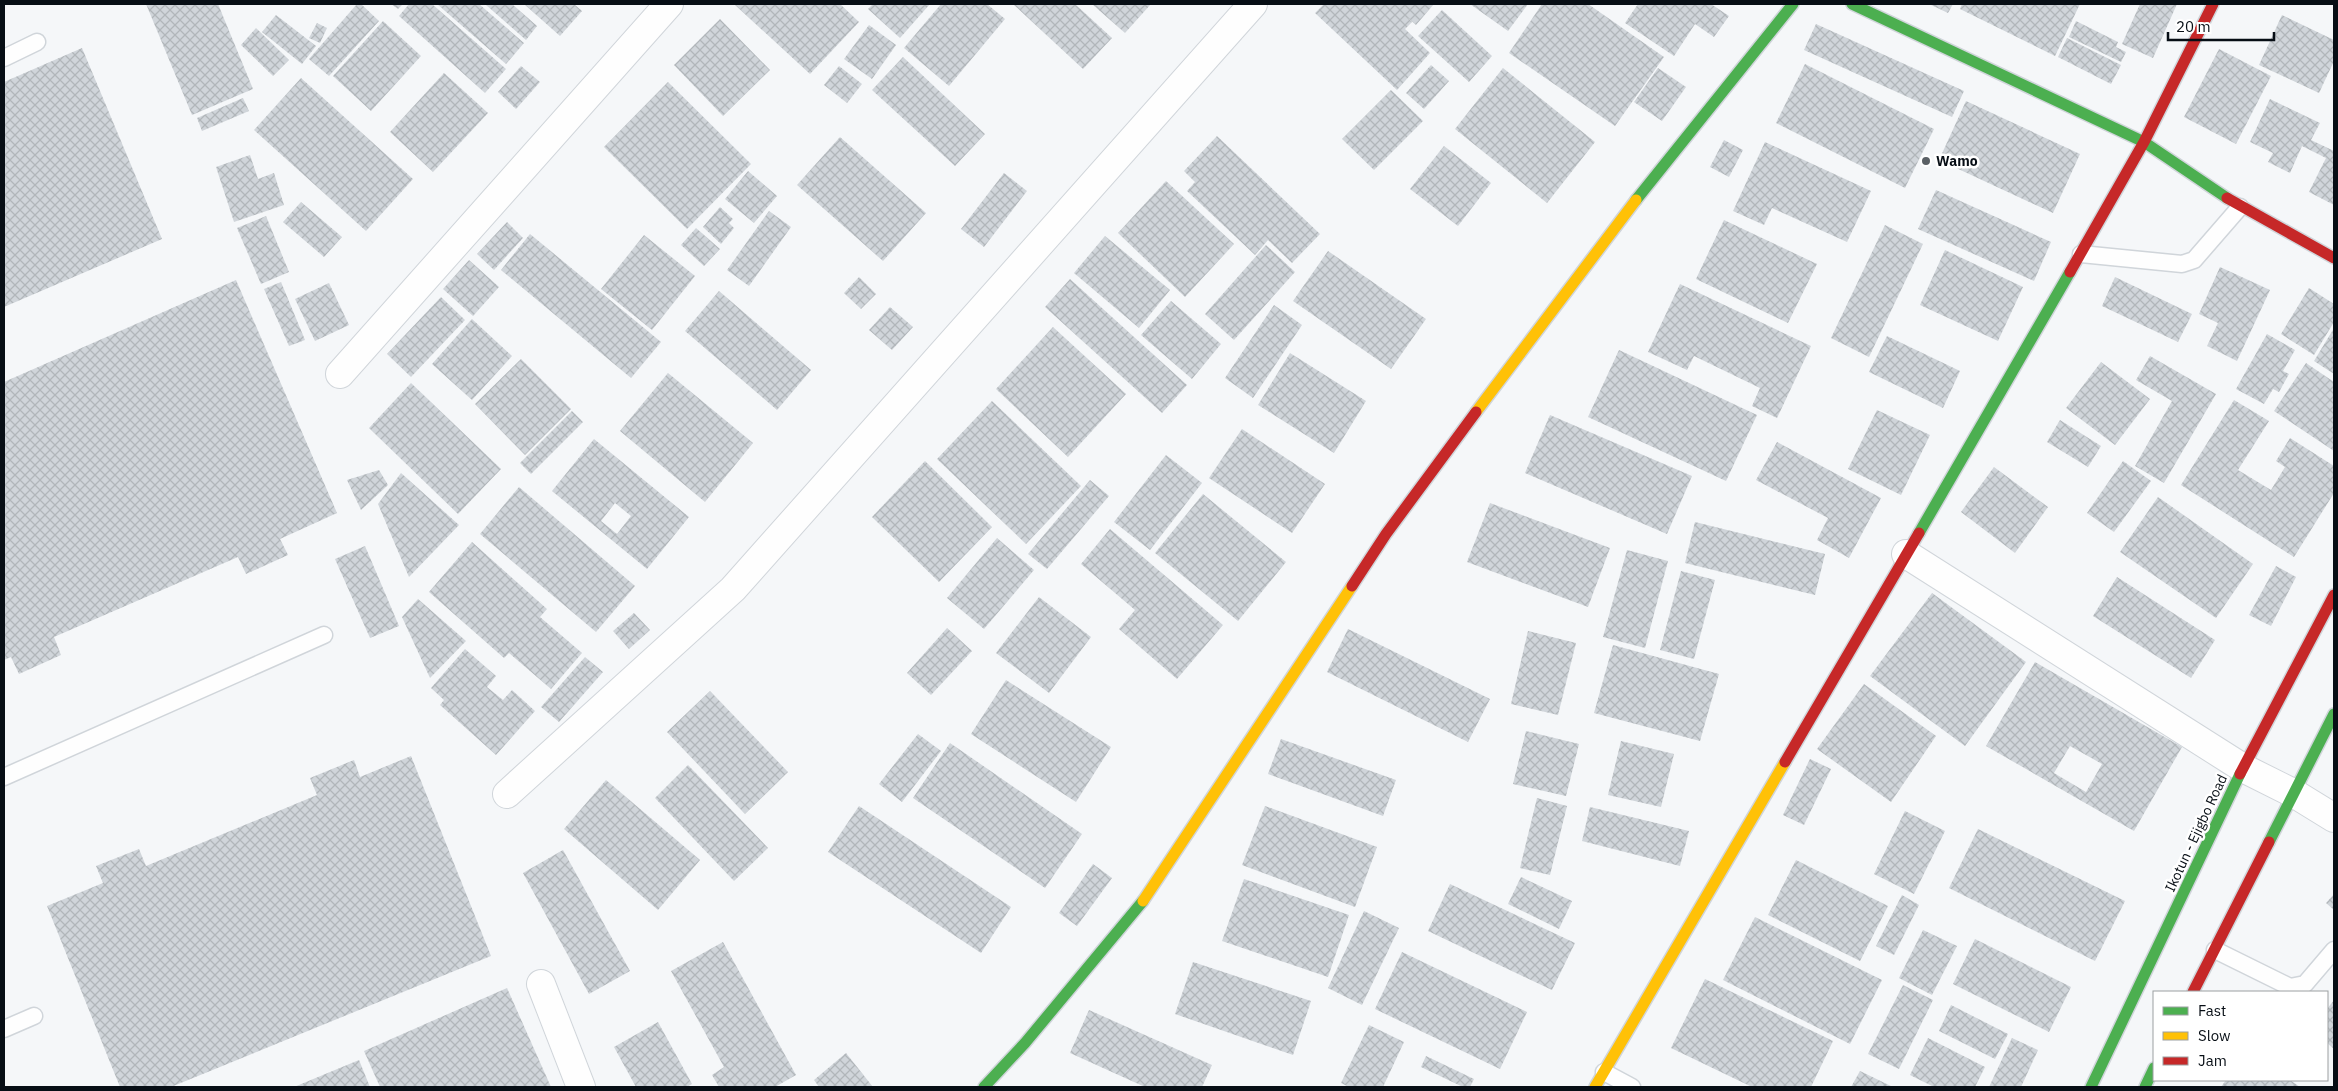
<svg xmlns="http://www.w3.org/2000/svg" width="2338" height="1091" font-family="'IBM Plex Sans',sans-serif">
  <defs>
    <pattern id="building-cross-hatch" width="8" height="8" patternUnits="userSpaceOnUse" patternTransform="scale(1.25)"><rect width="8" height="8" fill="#d0d5da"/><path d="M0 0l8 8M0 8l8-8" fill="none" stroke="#b1b6ba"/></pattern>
  </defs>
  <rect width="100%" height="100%" fill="#f5f7f9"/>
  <g fill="url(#building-cross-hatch)" fill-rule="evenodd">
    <polygon points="146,4 218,4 253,89 192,115"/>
    <polygon points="357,4 361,4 379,21 329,76 309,59"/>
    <polygon points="391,4 403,4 398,9"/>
    <polygon points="409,4 432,4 506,69 485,93 399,16"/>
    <polygon points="437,4 479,4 524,43 506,64"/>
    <polygon points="485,4 512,4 537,26 526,40"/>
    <polygon points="524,4 574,4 582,11 560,36"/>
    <polygon points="734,4 840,4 859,22 810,74"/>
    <polygon points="873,4 930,4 900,38 868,9"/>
    <polygon points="941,4 987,4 1005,19 949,86 904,48"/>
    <polygon points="1013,4 1075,4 1112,38 1083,69"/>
    <polygon points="1092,4 1151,4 1125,33"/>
    <polygon points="1324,4 1434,4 1416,25 1407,17 1412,22 1405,29 1430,53 1397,90 1315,13"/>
    <polygon points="1470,4 1528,4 1508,31"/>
    <polygon points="1542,4 1588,4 1664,57 1615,126 1509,53"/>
    <polygon points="1638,4 1711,4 1729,16 1714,37 1695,24 1674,56 1625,23"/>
    <polygon points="1929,4 1953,4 1948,13"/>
    <polygon points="1962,4 2080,4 2055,56 1960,9"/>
    <polygon points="2140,4 2177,4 2153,58 2122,44"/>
    <polygon points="1442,10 1492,56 1469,82 1418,36"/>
    <polygon points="276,15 316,46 302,64 262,32"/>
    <polygon points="2282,15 2334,40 2334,61 2319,93 2259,65"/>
    <polygon points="720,19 770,70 723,116 674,65"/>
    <polygon points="383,21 421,56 371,111 333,76"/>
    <polygon points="2076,21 2118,42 2116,47 2126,52 2121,62 2069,37"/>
    <polygon points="317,23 327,28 320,43 309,38"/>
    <polygon points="1816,24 1964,91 1952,117 1804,50"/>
    <polygon points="869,25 896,45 872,79 844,59"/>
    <polygon points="256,28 289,60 273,76 241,45"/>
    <polygon points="2067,38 2121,65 2111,84 2058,57"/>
    <polygon points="82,48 162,239 4,307 4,82"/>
    <polygon points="2219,49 2271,76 2236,144 2184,117"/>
    <polygon points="903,57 985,134 955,166 872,90"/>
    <polygon points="1805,64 1934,129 1905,188 1776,123"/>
    <polygon points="1431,65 1449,81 1424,109 1406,93"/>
    <polygon points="521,66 540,82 516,109 498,92"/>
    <polygon points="839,66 862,84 847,103 824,85"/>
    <polygon points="1503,68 1595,142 1547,203 1455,129"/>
    <polygon points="1658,68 1686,87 1662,121 1634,102"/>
    <polygon points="444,73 488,113 433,172 390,132"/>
    <polygon points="301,78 413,179 366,231 254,130"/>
    <polygon points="668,82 751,164 687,229 604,147"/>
    <polygon points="1391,90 1423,121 1374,170 1342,139"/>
    <polygon points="243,98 249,111 202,131 197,118"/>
    <polygon points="2270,99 2320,123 2311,140 2334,151 2334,205 2309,192 2326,158 2302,146 2290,173 2268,162 2273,153 2250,142"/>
    <polygon points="1966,101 2080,154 2053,213 1939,160"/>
    <polygon points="1217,136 1320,234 1292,263 1268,240 1255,255 1187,191 1195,182 1184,171"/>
    <polygon points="840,137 926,213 883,261 797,185"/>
    <polygon points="1724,140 1743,150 1729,177 1710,167"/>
    <polygon points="1765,142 1871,191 1847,242 1772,208 1764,225 1733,211"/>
    <polygon points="1444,146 1491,183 1458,226 1410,189"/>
    <polygon points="250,155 258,179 274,173 284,205 234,222 216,167"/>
    <polygon points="748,171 777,196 754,223 725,199"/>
    <polygon points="1004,173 1027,191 984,247 961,229"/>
    <polygon points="1166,181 1234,244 1185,297 1118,233"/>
    <polygon points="1936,190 2051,242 2034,281 1918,229"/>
    <polygon points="301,202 342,237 324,257 283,222"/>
    <polygon points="720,207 733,219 729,223 734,228 721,244 703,227"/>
    <polygon points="769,211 791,227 749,286 727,270"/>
    <polygon points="266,216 289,272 261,284 237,228"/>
    <polygon points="1724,220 1817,264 1788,323 1696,279"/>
    <polygon points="507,222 523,238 494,270 477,254"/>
    <polygon points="1885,225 1923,244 1869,357 1831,338"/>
    <polygon points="696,228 720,249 704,266 681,245"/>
    <polygon points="530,234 661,342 631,378 501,270"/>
    <polygon points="644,235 695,276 652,330 601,289"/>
    <polygon points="1105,236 1170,290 1139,328 1074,273"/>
    <polygon points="1266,245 1295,272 1234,340 1205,314"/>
    <polygon points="1945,250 2023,287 1998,341 1920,305"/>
    <polygon points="1328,251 1426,319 1391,369 1293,301"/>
    <polygon points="469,260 499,287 473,316 443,289"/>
    <polygon points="2220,267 2270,290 2237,361 2207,346 2218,323 2199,314"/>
    <polygon points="859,277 876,294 861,309 844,293"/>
    <polygon points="2115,277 2192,314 2178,342 2102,306"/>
    <polygon points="1070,279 1187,385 1162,413 1045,307"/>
    <polygon points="236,280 337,513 280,539 288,555 246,574 238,557 54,637 61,655 19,674 11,657 4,660 4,382"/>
    <polygon points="281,282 305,340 289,346 264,289"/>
    <polygon points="329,283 349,325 315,341 295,299"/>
    <polygon points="1680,284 1811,346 1777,418 1752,406 1760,388 1694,356 1687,370 1648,352"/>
    <polygon points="2309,288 2334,304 2334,322 2314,355 2281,334"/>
    <polygon points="719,291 811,370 777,410 685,331"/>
    <polygon points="441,297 465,320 411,377 387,354"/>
    <polygon points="1171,301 1221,344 1192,379 1141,335"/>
    <polygon points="1274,305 1302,325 1253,398 1225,378"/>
    <polygon points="890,307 913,327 892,350 869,330"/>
    <polygon points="472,319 512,356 472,400 432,364"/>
    <polygon points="1053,327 1126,394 1068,457 996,389"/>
    <polygon points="2334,328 2334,374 2314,361"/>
    <polygon points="2267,334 2295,350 2283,371 2289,374 2279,392 2273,389 2264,404 2236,389"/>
    <polygon points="1887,336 1960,371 1943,408 1869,372"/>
    <polygon points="1619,350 1757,415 1726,481 1588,417"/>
    <polygon points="1290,353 1366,401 1334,453 1258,405"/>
    <polygon points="2150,356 2216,394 2164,483 2135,466 2172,401 2136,380"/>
    <polygon points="521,359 571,409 525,455 475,404"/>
    <polygon points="2101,362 2150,399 2115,445 2066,408"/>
    <polygon points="2306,363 2334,382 2334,451 2274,411"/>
    <polygon points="668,373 753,443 705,502 620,431"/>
    <polygon points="411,383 501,469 458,514 369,428"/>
    <polygon points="2234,400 2269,421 2238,470 2271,490 2285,467 2276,461 2290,438 2334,466 2334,493 2294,557 2181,485"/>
    <polygon points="992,401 1081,486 1026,544 937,459"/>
    <polygon points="1877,410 1930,435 1901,495 1848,469"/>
    <polygon points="572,411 583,422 531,474 520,463"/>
    <polygon points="1550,415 1692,476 1667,534 1525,473"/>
    <polygon points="2060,420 2101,446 2088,467 2047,442"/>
    <polygon points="1242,429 1325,484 1292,533 1209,478"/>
    <path d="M594,439L689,517L647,569L552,491ZM615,503L631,516L617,534L601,521Z"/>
    <polygon points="1777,442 1881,498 1849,558 1817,540 1828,518 1756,480"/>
    <polygon points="1166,455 1202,483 1150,550 1114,522"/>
    <polygon points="925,461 992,527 939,582 872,517"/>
    <polygon points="2123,461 2151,481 2114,532 2087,513"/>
    <polygon points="1994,467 2048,507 2015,553 1961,512"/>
    <polygon points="379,470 388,485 361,510 347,480"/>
    <polygon points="401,473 459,525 409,577 378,504"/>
    <polygon points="1090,480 1109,496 1047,569 1028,554"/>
    <polygon points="519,487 635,586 596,632 480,534"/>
    <polygon points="1203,494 1286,562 1238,621 1155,553"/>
    <polygon points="2158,497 2253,564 2216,618 2120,552"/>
    <polygon points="1490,503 1610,548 1588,607 1467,562"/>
    <polygon points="1695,522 1825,554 1815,595 1685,563"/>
    <polygon points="1110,529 1223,625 1177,679 1119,629 1135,610 1081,564"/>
    <polygon points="997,538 1034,570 984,629 947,598"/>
    <polygon points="472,542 547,609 540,617 582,653 551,689 509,653 504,658 429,592"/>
    <polygon points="365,546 399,626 370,638 335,559"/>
    <polygon points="1627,550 1668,561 1645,648 1603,637"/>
    <polygon points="2276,566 2296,577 2271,626 2249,615"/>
    <polygon points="1681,571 1715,580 1694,659 1660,650"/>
    <polygon points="2117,577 2215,640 2191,678 2093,616"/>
    <polygon points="1932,593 2026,662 1965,746 1870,676"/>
    <polygon points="1039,597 1091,637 1049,693 996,653"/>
    <polygon points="418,599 466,641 430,678 402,617"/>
    <polygon points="634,613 650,630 629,649 613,631"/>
    <polygon points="947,628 972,651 931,695 907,673"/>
    <polygon points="1348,629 1490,699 1468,742 1327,672"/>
    <polygon points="1528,631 1576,643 1558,715 1511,704"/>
    <polygon points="1613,645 1719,674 1700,741 1594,713"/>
    <polygon points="465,649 496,676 487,687 503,700 512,690 535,711 496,755 440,705 444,700 431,688"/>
    <polygon points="585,657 603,672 559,722 541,707"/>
    <path d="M2035,662L2182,747L2134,831L1986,746ZM2070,746L2102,764L2086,792L2054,773Z"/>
    <polygon points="1006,680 1111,747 1076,802 971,734"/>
    <polygon points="1864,684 1936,736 1891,802 1817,749"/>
    <polygon points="710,691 788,772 745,814 667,732"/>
    <polygon points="1526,731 1579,744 1566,796 1513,784"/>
    <polygon points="918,734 941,751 902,802 879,784"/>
    <polygon points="1281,739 1396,780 1383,816 1268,774"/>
    <polygon points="1621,741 1674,754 1661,807 1608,795"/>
    <polygon points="950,743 1082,834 1045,888 913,798"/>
    <polygon points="411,756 491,956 171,1087 120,1087 47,906 103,883 96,866 139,849 146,866 317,795 310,778 354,760 360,777"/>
    <polygon points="1810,759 1831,769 1804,825 1783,815"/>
    <polygon points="688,765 768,848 734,881 655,798"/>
    <polygon points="606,780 700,860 658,910 564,829"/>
    <polygon points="1537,798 1567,806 1550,875 1520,868"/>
    <polygon points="859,806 1011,907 981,953 828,852"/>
    <polygon points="1265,806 1377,847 1355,907 1242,865"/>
    <polygon points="1590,807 1689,831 1680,866 1582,841"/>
    <polygon points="1905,811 1945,831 1914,894 1874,874"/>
    <polygon points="1978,829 2125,901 2095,961 1949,888"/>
    <polygon points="563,850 630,971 589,994 523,873"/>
    <polygon points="1796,860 1888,906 1860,961 1768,915"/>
    <polygon points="1093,864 1112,878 1077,926 1059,913"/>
    <polygon points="1521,877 1572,901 1559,929 1508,904"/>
    <polygon points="1244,879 1349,915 1328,977 1222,941"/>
    <polygon points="1450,884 1575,943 1552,990 1428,931"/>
    <polygon points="2334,894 2334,910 2326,903"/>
    <polygon points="1902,895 1919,905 1894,955 1876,946"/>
    <polygon points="1364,911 1399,928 1362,1005 1328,988"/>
    <polygon points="1755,917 1882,980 1850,1044 1723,980"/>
    <polygon points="1923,930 1957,946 1932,995 1899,978"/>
    <polygon points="1975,939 2071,987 2049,1032 1953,984"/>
    <polygon points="723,942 796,1075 775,1087 719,1087 712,1075 724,1067 671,971"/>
    <polygon points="1402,952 1527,1012 1500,1069 1375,1009"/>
    <polygon points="1193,962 1311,1001 1293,1055 1175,1014"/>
    <polygon points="1705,979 1833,1041 1811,1087 1752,1087 1671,1048"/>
    <polygon points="1903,985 1933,1000 1899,1069 1868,1054"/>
    <polygon points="507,988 551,1087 380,1087 364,1051"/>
    <polygon points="2334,1000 2334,1049 2327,1043 2327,1009"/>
    <polygon points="1951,1005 2008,1034 1995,1059 1939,1031"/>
    <polygon points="1089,1010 1212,1065 1202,1087 1145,1087 1070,1053"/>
    <polygon points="658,1022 692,1084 687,1087 636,1087 614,1047"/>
    <polygon points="1369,1025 1404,1042 1383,1087 1349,1087 1341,1083"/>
    <polygon points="1928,1038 1985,1067 1975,1087 1934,1087 1910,1075"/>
    <polygon points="2012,1038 2038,1050 2021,1087 1989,1087"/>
    <polygon points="846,1053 873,1087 819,1087 814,1080"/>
    <polygon points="1426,1056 1474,1079 1470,1087 1463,1087 1421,1067"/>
    <polygon points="359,1060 370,1087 294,1087"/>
    <polygon points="1860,1071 1893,1087 1851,1087"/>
    <polygon points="2226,1080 2290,1080 2300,1087 2221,1087"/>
  </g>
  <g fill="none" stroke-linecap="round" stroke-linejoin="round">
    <g stroke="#d0d5da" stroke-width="19">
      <g id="lane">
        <polyline points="4,58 37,42"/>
        <polyline points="2081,254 2182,264 2194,260 2240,207"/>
        <polyline points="4,777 324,635"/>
        <polyline points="2215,950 2290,987 2305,984 2334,950"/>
        <polyline points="4,1029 34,1016"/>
        <polyline points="1604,1072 1632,1087"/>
      </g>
    </g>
    <g stroke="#d0d5da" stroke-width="30">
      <g id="street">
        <polyline points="340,374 669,4"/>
        <polyline points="1906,554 2243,768 2295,794 2334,818"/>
        <polyline points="507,794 733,589 1253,4"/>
        <polyline points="541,984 581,1087"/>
      </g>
    </g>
    <g stroke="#d0d5da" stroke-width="14">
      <g id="fast">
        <polyline points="1852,4 2144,142 2227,198"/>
        <polyline points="1636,200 1793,4"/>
        <polyline points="1919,533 2070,272"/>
        <polyline points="2269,842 2334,714"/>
        <polyline points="984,1087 1025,1043 1143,901"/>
        <polyline points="2091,1087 2240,774"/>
        <polyline points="2145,1087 2154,1068"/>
      </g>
    </g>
    <g stroke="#d0d5da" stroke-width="14">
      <g id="slow">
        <polyline points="1476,412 1636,200"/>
        <polyline points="1143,901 1352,586"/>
        <polyline points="1595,1087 1785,762"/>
      </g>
    </g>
    <g stroke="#d0d5da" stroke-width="14">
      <g id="jam">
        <polyline points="2227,198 2334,258"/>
        <polyline points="2070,272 2144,142 2213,4"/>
        <polyline points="1352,586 1386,534 1476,412"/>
        <polyline points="1785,762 1919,533"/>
        <polyline points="2240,774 2334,595"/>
        <polyline points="2193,992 2269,842"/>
      </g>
    </g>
    <use href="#lane" stroke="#fefefe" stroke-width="16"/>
    <use href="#street" stroke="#fefefe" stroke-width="28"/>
    <use href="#fast" stroke="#4caf50" stroke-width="11"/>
    <use href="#slow" stroke="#ffc107" stroke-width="11"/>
    <use href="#jam" stroke="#c62828" stroke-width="11"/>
  </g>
  <circle fill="#5a6065" stroke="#fff" stroke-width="2" cx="1926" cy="161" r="5"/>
  <g text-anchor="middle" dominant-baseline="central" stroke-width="5" stroke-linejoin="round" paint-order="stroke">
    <g font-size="14" font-weight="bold" fill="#070e15" stroke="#fff" text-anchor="start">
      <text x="1936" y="161">Wamo</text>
    </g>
    <g font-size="14" fill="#070e15" stroke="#fff">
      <text transform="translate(2196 833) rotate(-65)">Ikotun - Ejigbo Road</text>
    </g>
  </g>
  <rect width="2338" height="1091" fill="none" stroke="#070e15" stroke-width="10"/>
  <rect x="2153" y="991" width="175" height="90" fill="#ffffff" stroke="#9c9fa1"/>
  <rect x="2163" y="1007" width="25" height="8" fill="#4caf50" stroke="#9c9fa1"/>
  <text x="2198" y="1016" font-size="15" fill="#070e15">Fast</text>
  <rect x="2163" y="1032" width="25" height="8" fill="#ffc107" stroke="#9c9fa1"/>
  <text x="2198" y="1041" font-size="15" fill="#070e15">Slow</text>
  <rect x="2163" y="1057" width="25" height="8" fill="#c62828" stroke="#9c9fa1"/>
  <text x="2198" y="1066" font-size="15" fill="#070e15">Jam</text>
  <path d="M2168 32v8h106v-8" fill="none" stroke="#070e15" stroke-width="2.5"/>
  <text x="2176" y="32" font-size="15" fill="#070e15" stroke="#ffffff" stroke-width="4" paint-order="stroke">20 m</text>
</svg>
